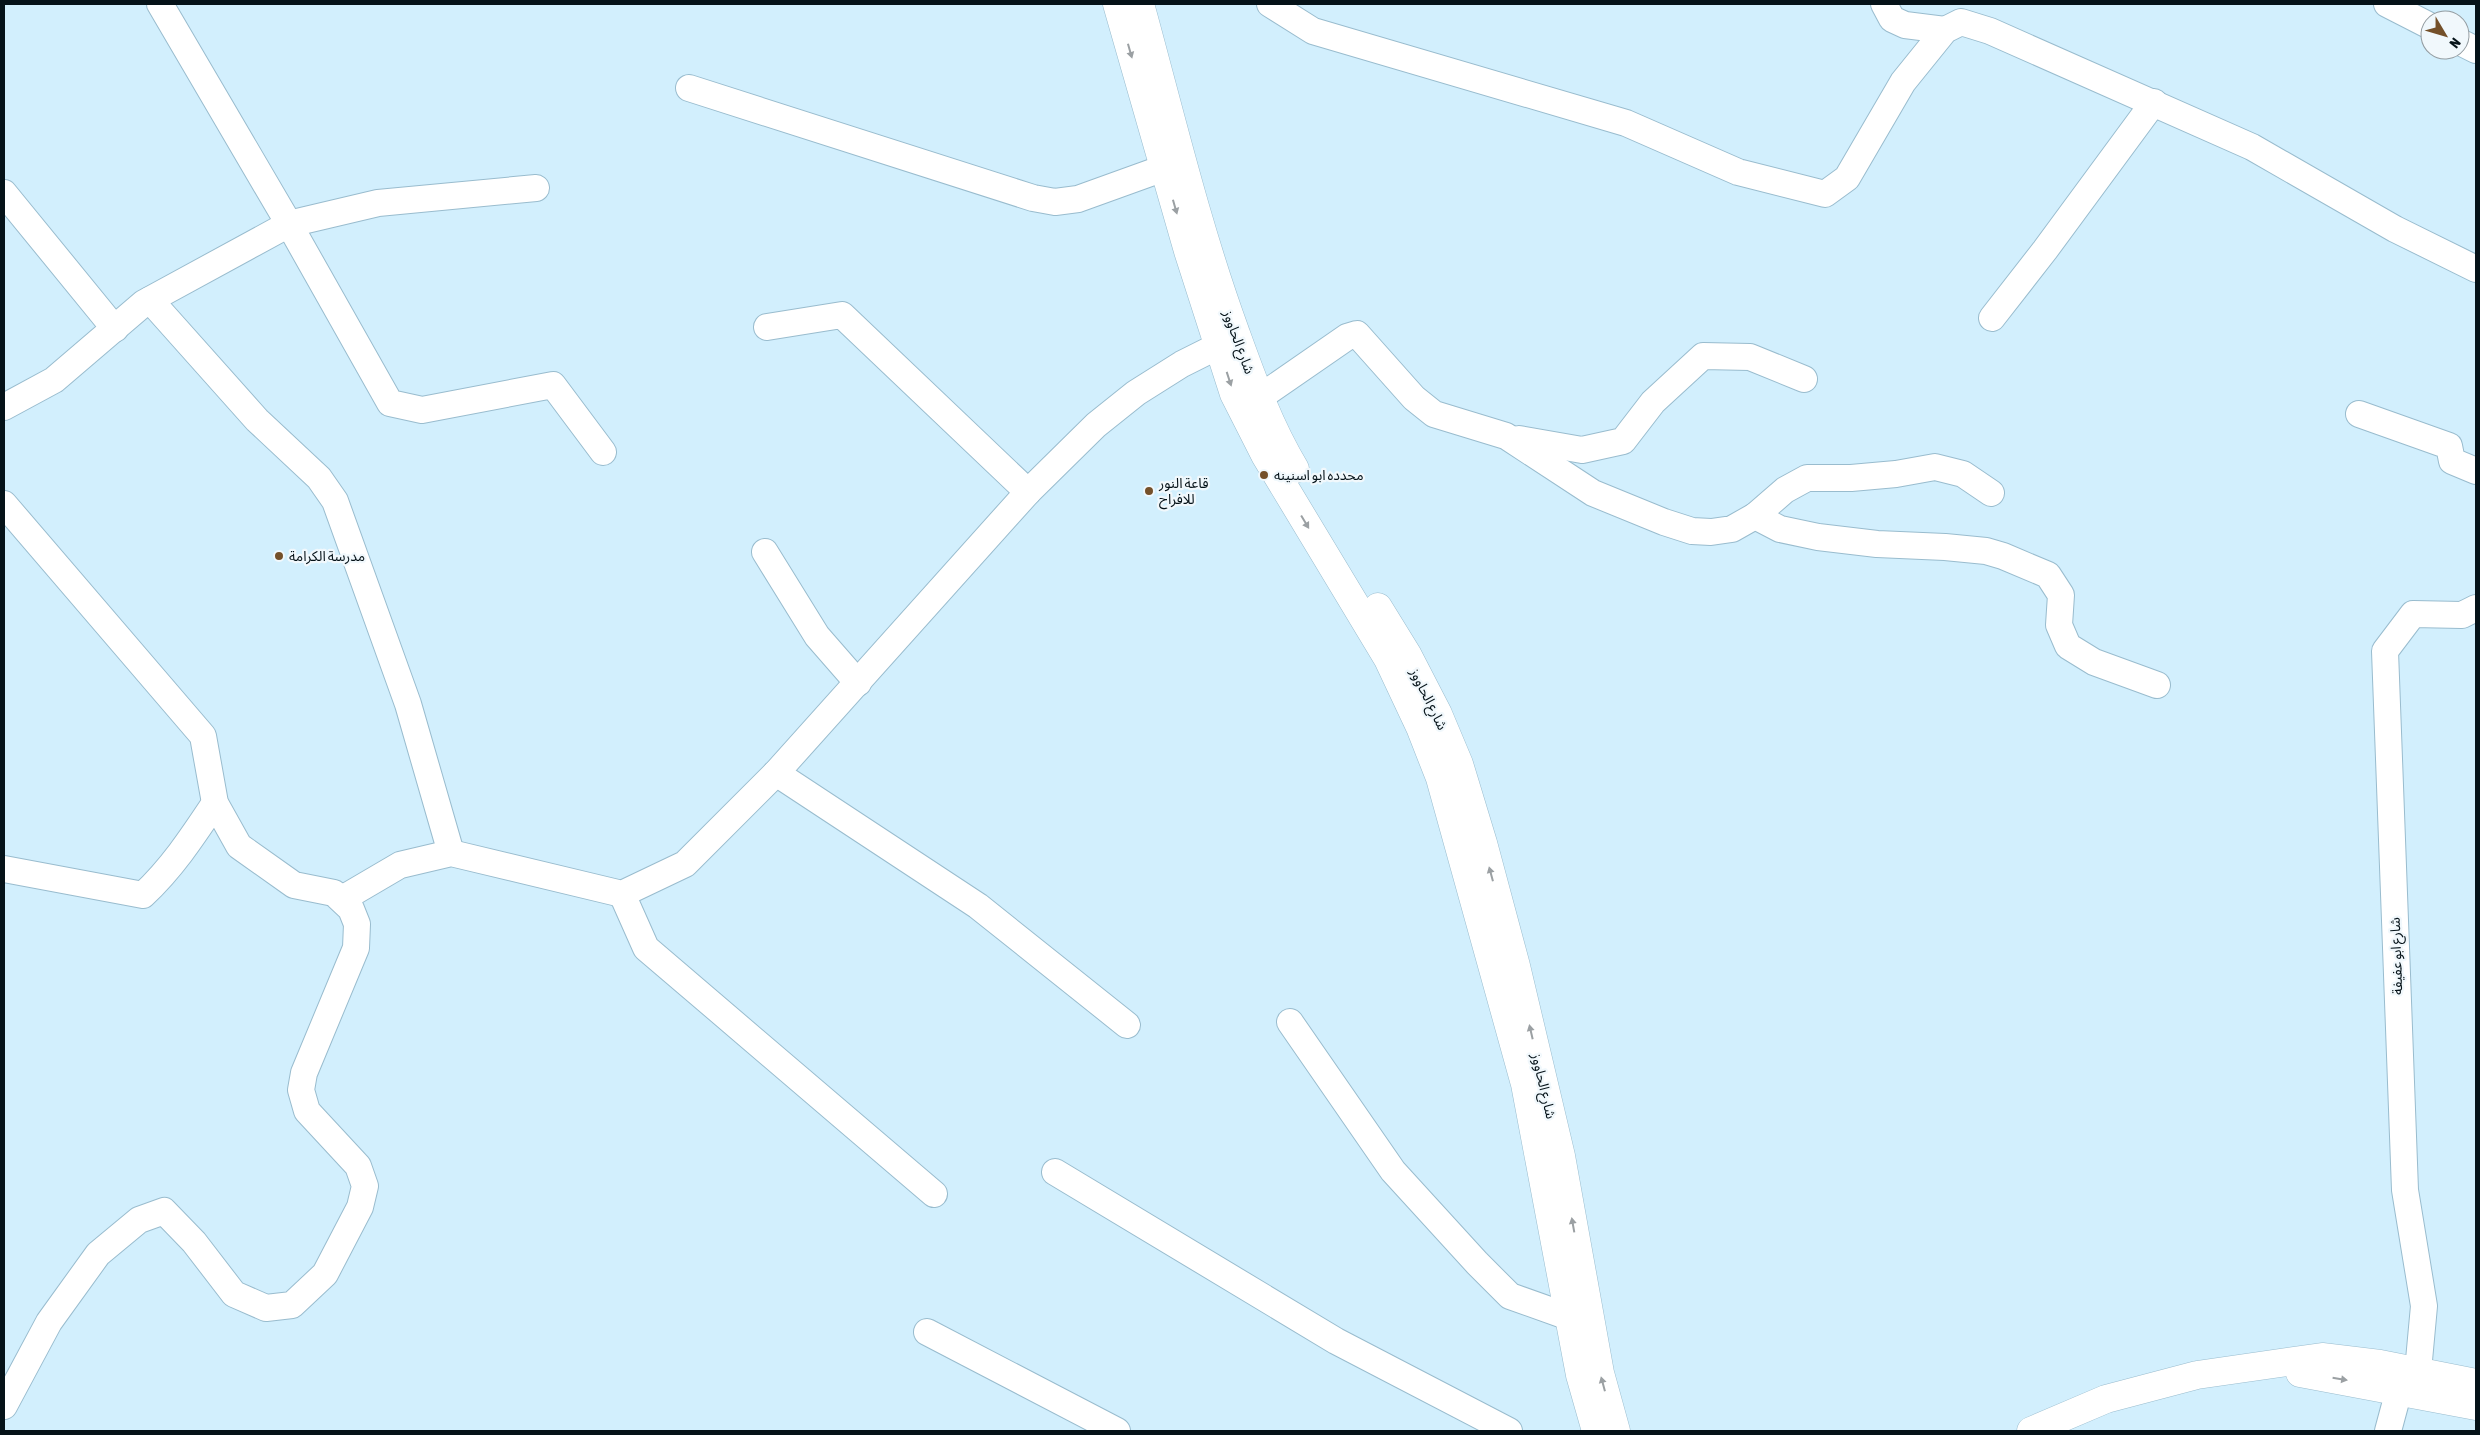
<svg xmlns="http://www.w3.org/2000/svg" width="2480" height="1435" font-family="'Asap Condensed','Noto Sans Arabic',sans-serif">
  <rect width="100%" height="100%" fill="#d2effd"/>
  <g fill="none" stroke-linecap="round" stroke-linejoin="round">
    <g stroke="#99bcce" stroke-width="28">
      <g id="minor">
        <polyline points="160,4 289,224 390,403 422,410 553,385 603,452"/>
        <polyline points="1270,4 1313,31 1626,123 1738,172 1825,194 1847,178 1903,82 1945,30 1961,22 1990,31 2252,147 2395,229 2476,269"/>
        <polyline points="1884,4 1892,19 1905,25 1945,30"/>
        <polyline points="2387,4 2430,26"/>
        <polyline points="2460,42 2476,50"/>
        <polyline points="689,88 1033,198 1055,202 1078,199 1164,168"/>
        <polyline points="4,193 115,329"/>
        <polyline points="150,300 257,420 319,478 335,501 408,704 451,853"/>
        <polyline points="1992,318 2045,250 2154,102"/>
        <polyline points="767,327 842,315 1028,492"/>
        <polyline points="4,407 54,380 144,303 289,224 378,203 536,188"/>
        <polyline points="1243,409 1347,337 1357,334 1414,398 1434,414 1506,436 1593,493 1664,522 1692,531 1711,532 1732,529 1755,516 1785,490 1807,478 1851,478 1896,474 1935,467 1963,474 1991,493"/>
        <polyline points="2359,414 2449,446 2452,461 2476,471"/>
        <polyline points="1519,439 1582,450 1623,441 1653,402 1703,356 1750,357 1804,379"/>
        <polyline points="4,504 203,736 215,803 239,846 294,885 334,893 351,909 357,924 356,948 304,1073 301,1090 307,1111 358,1166 365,1186 360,1207 325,1274 292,1305 266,1308 234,1294 194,1242 164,1211 139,1220 98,1254 49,1322 4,1406"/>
        <polyline points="1755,516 1780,529 1818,537 1877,544 1945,547 1986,551 2003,556 2048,575 2061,595 2059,625 2068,646 2094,662 2157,685"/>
        <polyline points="765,552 817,636 858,683"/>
        <polyline points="776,773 978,906 1127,1025"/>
        <path d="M4,869L143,895C172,868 193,836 215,803"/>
        <polyline points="622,894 646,948 934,1194"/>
        <polyline points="342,899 400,865 451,853 622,894 685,864 776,773 1028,492 1096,425 1136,393 1182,364 1218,346"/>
        <polyline points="1290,1022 1393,1171 1477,1263 1510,1296 1569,1317"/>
        <polyline points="1055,1172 1336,1341 1509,1431"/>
        <polyline points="927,1332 1117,1431"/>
        <polyline points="2418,1371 2424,1306 2405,1190 2385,651 2413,614 2462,615 2476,608"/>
        <polyline points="2388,1431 2399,1390"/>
      </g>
    </g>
    <g stroke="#99bcce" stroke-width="29">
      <g id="major">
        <polyline points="1117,4 1188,251 1234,394 1265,455 1388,659 1420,727 1440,778 1525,1084 1580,1375 1596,1431"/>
        <path d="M1140,4C1170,113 1196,224 1235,331C1252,378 1269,426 1295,469"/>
        <polyline points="1378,607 1407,654 1438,714 1459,764 1483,843 1516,966 1561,1156 1600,1373 1616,1431"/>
        <polyline points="2300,1373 2476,1406"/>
        <polyline points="2031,1431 2106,1399 2197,1375 2322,1357 2380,1364 2476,1383"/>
      </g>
    </g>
    <use href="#minor" stroke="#fff" stroke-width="26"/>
    <use href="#major" stroke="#fff" stroke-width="28"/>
  </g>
  <defs><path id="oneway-solid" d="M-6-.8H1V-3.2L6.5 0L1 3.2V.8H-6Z" transform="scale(1.25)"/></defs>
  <g fill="#9ba0a3">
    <use href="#oneway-solid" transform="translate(1130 51) rotate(74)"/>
    <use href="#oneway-solid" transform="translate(1175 207) rotate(74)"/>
    <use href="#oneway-solid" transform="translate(1229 379) rotate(72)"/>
    <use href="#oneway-solid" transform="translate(1305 522) rotate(59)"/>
    <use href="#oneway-solid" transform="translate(1491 874) rotate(-105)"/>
    <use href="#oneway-solid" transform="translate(1531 1032) rotate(-103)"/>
    <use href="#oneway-solid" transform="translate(1573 1225) rotate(-100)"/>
    <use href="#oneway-solid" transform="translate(2340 1379) rotate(9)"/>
    <use href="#oneway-solid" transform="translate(1603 1384) rotate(-105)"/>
  </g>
  <g fill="#74502a" stroke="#f1f8fc" stroke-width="2">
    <circle cx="1264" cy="475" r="5"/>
    <circle cx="1149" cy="491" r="5"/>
    <circle cx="279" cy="556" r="5"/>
  </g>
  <g text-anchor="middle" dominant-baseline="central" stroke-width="4.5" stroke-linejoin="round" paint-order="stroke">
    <g font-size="14" fill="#051218" stroke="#f1f8fc">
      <text transform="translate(1239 342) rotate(70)">شارع الحاووز</text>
      <text transform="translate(1429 699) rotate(64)">شارع الحاووز</text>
      <text transform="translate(2396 956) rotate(-92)">شارع ابو عفيفة</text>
      <text transform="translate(1544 1086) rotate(77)">شارع الحاووز</text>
    </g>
    <g font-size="14" fill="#051218" stroke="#f1f8fc" text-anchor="start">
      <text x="1274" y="475">محدده ابو اسنينه</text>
      <text x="1159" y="483">قاعة النور<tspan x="1159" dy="16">للافراح</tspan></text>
      <text x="289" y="556">مدرسة الكرامة</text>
    </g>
  </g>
  <rect width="2480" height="1435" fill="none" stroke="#051218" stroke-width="10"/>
  <g transform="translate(2445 35) rotate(128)"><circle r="24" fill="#f1f8fc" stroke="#939ca1"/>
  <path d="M0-4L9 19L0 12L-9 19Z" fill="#74502a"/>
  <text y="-8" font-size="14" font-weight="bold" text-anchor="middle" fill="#051218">N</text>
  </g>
</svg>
